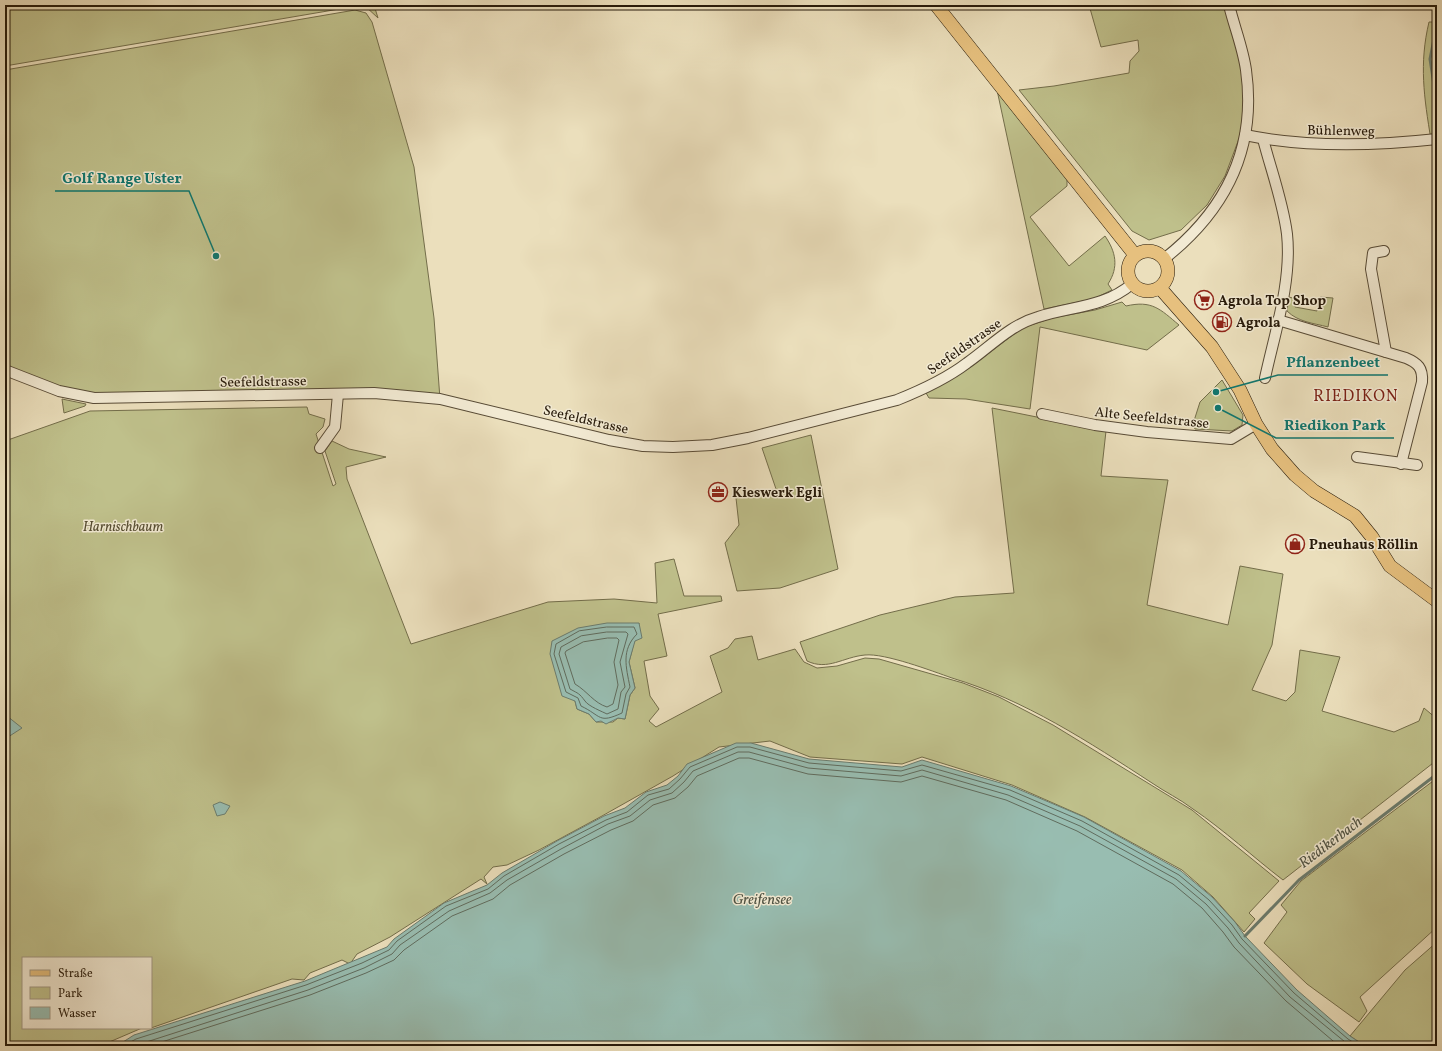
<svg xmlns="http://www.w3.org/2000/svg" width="1442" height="1051" font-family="Vollkorn,serif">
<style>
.green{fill:#bfc08b;stroke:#736d4a;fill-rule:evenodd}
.water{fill:#98bdb1;stroke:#6b7c6e}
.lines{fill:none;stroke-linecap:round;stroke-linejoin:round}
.shore{stroke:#606c5e;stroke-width:1}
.stream{stroke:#6b7c6e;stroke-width:3}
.minor-casing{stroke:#584b36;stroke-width:12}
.major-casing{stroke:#271a0a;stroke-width:14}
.minor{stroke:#f2ead3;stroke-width:10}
.major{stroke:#e6c07e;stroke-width:13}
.labels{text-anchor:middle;stroke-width:3;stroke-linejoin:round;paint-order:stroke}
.street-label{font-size:14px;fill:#271a0a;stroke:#f2ead3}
.poi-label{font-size:14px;font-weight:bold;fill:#271a0a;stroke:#f2ead3;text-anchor:start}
.park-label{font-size:14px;font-style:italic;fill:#554c31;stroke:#f2ead3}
.water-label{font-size:15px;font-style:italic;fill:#4f5344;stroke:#f2ead3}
.quarter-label{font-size:16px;letter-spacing:1px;fill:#7a1f14;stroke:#f2ead3}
.leader{fill:none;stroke:#0f766e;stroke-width:1.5}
.callout-dot{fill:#0f766e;stroke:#f2ead3;stroke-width:1.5}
.callout-label{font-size:15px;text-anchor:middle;font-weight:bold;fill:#0f766e;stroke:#f2ead3;stroke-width:3;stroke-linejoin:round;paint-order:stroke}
</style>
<rect width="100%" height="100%" fill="#ebdfbc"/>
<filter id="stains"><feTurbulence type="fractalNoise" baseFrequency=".005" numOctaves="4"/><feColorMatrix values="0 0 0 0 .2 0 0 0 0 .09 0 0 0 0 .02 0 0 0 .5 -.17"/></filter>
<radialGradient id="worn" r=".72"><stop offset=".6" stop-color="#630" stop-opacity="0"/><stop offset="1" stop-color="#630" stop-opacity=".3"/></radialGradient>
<!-- green -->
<g class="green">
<path d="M5,5H352L351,7L5,66Z"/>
<path d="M364,5H374L378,18Z"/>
<path d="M1089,5H1229L1248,88L1240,136L1225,176L1207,205L1181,230L1149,240L1132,231L1019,90L1054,86L1129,73L1130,61L1139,51L1138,40L1101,47Z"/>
<path d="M355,10L366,13L372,22L414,167L434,318L440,399L405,394L94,398L5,370V70Z"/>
<path d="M1429,22H1437V139L1431,140C1424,97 1419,64 1429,22Z"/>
<path d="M997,90L1067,177V186L1030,217L1069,266L1105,236C1116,252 1119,267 1108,284L1112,290L1093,299L1044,309Z"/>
<path d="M1289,297L1296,299L1295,307L1317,311L1320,297L1333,298L1328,327C1313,323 1298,322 1287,311Z"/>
<path d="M1122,302L1126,306C1152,300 1160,309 1179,325L1147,350L1040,327L1030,409L966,399L929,398L926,393L968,369L1022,328L1052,318L1095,310Z"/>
<path d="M1222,380L1243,415L1242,425L1232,431L1195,429L1193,424L1200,402Z"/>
<path d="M62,399L86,404L85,406L64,413Z"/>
<path d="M307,407L309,414L325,419L323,427L316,434L333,486L336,484L325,451L332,441L349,449L386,457L346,467L347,479L411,644L548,602L614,599L657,603L655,563L674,559L684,596H721L722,601L658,614L667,656L644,661L650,696L659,709L649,721L656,727L722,692L710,656L728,648L735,639L752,636L758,660L795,649L804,662L817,668L837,666L865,658L879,659L963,683L999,697L1053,725L1192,810L1279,881L1249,913L1255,919L1244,932L1213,897L1182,870L1085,817L1012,785L922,757L902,764L810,757L770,741L719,747L673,776L602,816L539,850L507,865L493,867L484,877L487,884L481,879L390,937L357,954L350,964L342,960L310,973L304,980L292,979L151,1028V958H23V1028H142L100,1046H5V509H8L5,474V441L90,411ZM639,623L629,662L635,688L630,695L625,719L618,718L613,722H596L589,714L577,709L575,701Z"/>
<path d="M992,408L1106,431L1101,476L1168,480L1147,605L1228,625L1240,566L1283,574L1272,645L1252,690L1286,701L1295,692L1300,650L1340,657L1322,711L1394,732L1419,721L1424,708L1437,719V760L1283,880C1253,857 1224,830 1193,809C1180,799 1165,792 1152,783C1089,742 1025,700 952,678C932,671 885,653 865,655C843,657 828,671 807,661L800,642L880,615L955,597L1014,593Z"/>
<path d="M811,435L838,569L780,588L737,591L725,543L739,525L736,498L776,489L762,448Z"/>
<path d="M1437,778V927L1360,997L1367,1011L1359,1022L1307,984L1264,943L1287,912L1281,905L1301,881Z"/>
<path d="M1437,942V1046H1365L1350,1036L1405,970Z"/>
</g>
<!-- water -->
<g class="water">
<path d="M607,623H639L642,638L635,641L629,662L635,688L630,695L625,719L618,718L606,724L601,721L596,722L589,714L577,709L575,701L562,696L550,654L552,641L578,628Z"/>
<path d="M7,716L22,728L5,739V717Z"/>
<path d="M736,743H751L809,759L902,767L922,760L1011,786L1084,817L1181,871L1212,897L1235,922L1245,936L1297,990L1350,1036L1365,1046H109L123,1042L134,1035L305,981L387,947L394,939L444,903L487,885L502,873L557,841L604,816L625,808L646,792L667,785L678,776L687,764Z"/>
<path d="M220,802L230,806L225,814L217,816L213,805Z"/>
</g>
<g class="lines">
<!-- shore -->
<g class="shore">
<path d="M607,627H634L637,634C621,650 626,667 630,687L626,694L622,713C598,724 602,716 581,706L578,698L566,692L554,654L556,644L579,631Z"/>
<path d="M607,632H626L628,634L620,662L625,687L621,692L618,709L607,714C603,712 588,706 585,701C579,693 579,694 570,689L559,654L561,647L581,636Z"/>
<path d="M608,638H617L619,640L614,662L618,685L613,704L607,707C594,703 587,691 575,684L565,653L566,651L583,642Z"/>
<path d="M123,1046L136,1039L306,985L362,963L389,950L397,941L446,906L488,889L504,876L559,844L606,820L627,812L648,795L669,789L680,779L690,767L737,747H750L809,763L901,771L922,765L1010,790L1082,821L1179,875L1209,900L1232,925L1242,939L1294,993L1348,1039L1359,1046"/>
<path d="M134,1046L308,990L364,968L392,954L400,945L449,911L490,893L507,880L561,849L608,824L630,816L650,800L672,793L684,782L693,771L738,752H749L808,768L901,776L922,770L1008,795L1080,826L1176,879L1206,904L1228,928L1239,943L1290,997L1350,1046"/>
<path d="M149,1046L310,995L366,973L394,960L404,950L452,916L493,899L510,885L564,854L611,830L633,821L653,805L675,798L688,787L697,776L739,758H749L808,774L901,782L922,776L1006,800L1077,831L1173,884L1202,908L1223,932L1234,947L1286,1001L1339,1046"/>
</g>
<!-- stream -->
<g class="stream">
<path d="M1437,24L1430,59L1437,104"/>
<path d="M1245,936L1299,880L1437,774"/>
</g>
<defs>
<g id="minor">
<path d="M1245,135C1308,148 1373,146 1437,139"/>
<path d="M1263,139C1271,170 1283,202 1287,234C1292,281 1275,332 1265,378"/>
<path d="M1384,251L1373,253L1371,269L1386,352"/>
<path d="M1164,259C1225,211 1257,149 1246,70C1243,48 1234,26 1229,5"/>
<path d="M1278,320L1406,358C1418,363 1423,368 1422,382L1401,464"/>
<path d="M5,370L59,391L94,398L374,393L440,399L609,440L643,446L673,447L712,445L748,438L897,400C922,390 946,379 967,363C990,347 1010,325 1038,317C1072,306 1103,308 1132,284"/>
<path d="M1042,414L1095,425L1147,432L1231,439L1256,424"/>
<path d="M320,448L335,427L338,394"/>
<path d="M1357,457L1417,465"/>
</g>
<g id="major">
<path d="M936,5L1135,255"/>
<circle cx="1148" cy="271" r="20"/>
<path d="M1160,288L1212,347L1240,390L1256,424L1272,449L1295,475L1314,491L1355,516L1372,537L1390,566L1437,601"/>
</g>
</defs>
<!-- minor casing -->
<use href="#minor" class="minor-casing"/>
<!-- major casing -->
<use href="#major" class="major-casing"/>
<!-- minor -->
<use href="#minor" class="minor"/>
<!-- major -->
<use href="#major" class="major"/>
</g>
<!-- icons -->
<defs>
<symbol id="supermarket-ring" viewBox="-11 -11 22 22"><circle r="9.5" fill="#f2ead3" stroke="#8f2418" stroke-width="1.5"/><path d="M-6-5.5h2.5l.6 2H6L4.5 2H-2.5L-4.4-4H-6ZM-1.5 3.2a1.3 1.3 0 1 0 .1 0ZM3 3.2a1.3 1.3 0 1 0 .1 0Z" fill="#8f2418"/></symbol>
<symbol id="fuel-ring" viewBox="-11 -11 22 22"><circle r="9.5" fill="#f2ead3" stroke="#8f2418" stroke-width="1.5"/><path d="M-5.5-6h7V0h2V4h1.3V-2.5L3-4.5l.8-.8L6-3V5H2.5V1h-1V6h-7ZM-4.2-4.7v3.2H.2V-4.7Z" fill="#8f2418"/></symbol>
<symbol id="office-ring" viewBox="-11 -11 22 22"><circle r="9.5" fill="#f2ead3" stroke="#8f2418" stroke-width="1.5"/><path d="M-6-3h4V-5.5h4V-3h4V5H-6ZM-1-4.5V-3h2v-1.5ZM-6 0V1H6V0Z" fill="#8f2418"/></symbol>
<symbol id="shop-ring" viewBox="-11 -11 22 22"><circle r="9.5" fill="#f2ead3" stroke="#8f2418" stroke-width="1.5"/><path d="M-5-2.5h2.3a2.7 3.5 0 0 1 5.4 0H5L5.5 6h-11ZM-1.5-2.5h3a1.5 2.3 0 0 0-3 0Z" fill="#8f2418"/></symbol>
</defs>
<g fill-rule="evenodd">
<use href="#supermarket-ring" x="1193" y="289" width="22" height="22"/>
<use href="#fuel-ring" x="1211" y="311" width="22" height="22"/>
<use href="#office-ring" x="707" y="481" width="22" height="22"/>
<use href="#shop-ring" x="1284" y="533" width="22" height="22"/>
</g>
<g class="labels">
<!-- street labels -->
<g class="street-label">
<text transform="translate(1341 130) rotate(1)" y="5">Bühlenweg</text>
<text transform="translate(964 346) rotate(-35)" y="5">Seefeldstrasse</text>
<text transform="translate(263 381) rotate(-1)" y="5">Seefeldstrasse</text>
<text transform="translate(1152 417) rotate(6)" y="5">Alte Seefeldstrasse</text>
<text transform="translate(586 419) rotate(13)" y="5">Seefeldstrasse</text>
</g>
<!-- poi labels -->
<g class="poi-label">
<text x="1218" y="305">Agrola Top Shop</text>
<text x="1236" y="327">Agrola</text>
<text x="732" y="497">Kieswerk Egli</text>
<text x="1309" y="549">Pneuhaus Röllin</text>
</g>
<!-- park labels -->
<g class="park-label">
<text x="123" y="531">Harnischbaum</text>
</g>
<!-- water labels -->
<g class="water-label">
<text transform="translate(1330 842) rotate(-37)" y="5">Riedikerbach</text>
<text x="762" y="904">Greifensee</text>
</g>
<!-- quarter labels -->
<g class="quarter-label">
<text x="1356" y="401">RIEDIKON</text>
</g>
</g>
<!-- callouts -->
<path class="leader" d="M216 256L189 191H55M1216 392L1278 375H1388M1218 408L1276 438H1394"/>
<g class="callout-dot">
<circle cx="216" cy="256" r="4"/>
<circle cx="1216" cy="392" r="4"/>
<circle cx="1218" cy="408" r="4"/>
</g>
<g class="callout-label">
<text x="122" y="183">Golf Range Uster</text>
<text x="1333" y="367">Pflanzenbeet</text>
<text x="1335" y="430">Riedikon Park</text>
</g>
<!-- margin -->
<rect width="1442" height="1051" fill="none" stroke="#ebdfbc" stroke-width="20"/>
<rect x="6" y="6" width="1430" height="1039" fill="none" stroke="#271a0a" stroke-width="2"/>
<rect x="10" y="10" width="1422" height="1031" fill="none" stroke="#271a0a"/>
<!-- legend -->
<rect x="22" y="957" width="130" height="72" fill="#f2ead3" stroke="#a19783"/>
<rect x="30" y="970" width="20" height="6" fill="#e6c07e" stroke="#a19783"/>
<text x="58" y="977" font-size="12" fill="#271a0a">Straße</text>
<rect x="30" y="987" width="20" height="12" fill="#bfc08b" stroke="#a19783"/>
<text x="58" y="997" font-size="12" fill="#271a0a">Park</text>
<rect x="30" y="1007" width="20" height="12" fill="#98bdb1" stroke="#a19783"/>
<text x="58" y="1017" font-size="12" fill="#271a0a">Wasser</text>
<rect width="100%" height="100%" filter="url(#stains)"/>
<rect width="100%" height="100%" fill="url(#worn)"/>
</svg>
